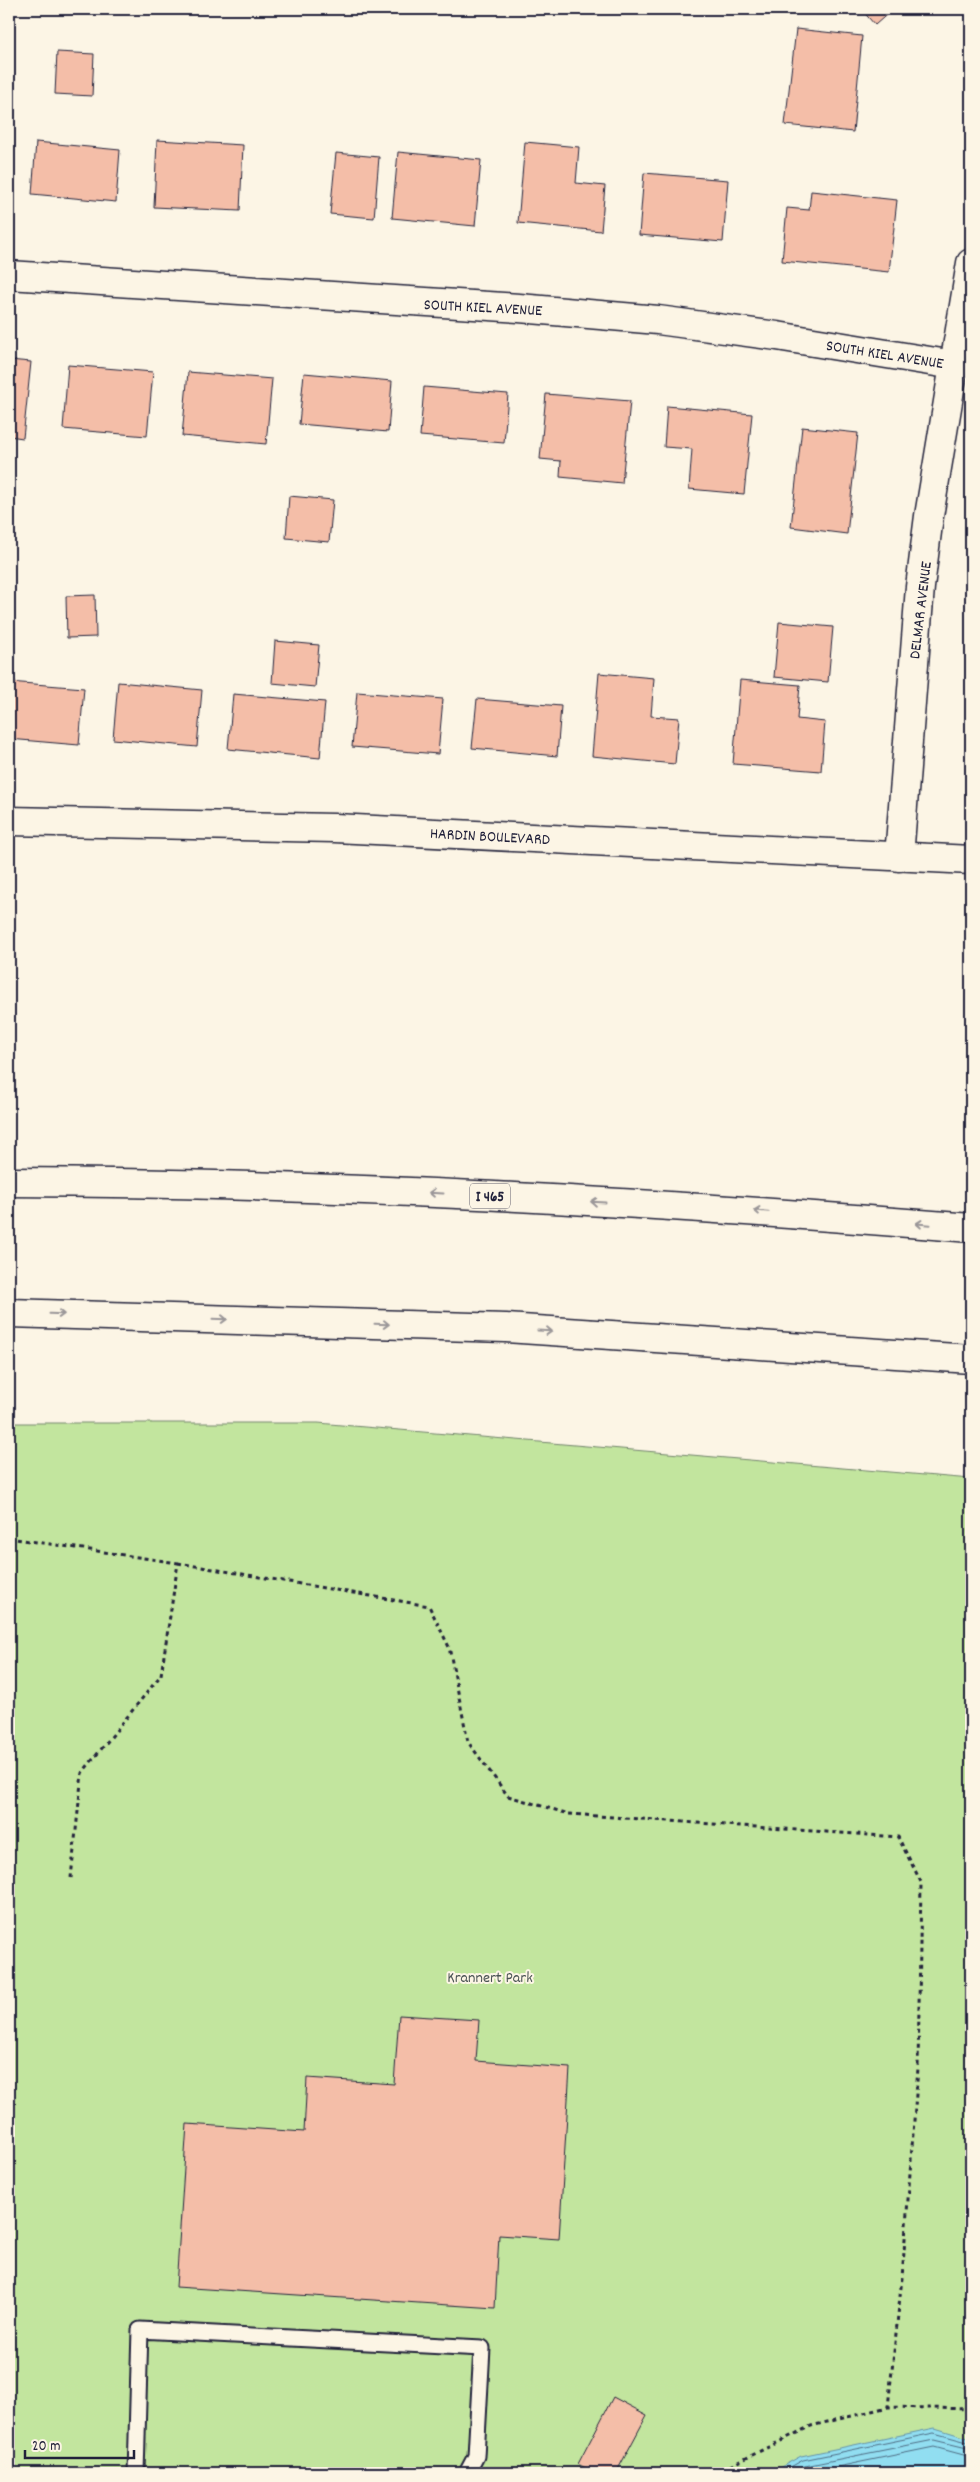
<svg xmlns="http://www.w3.org/2000/svg" width="980" height="2482" font-family="Dekko,sans-serif">
<style>
.green{fill:#c2e59e;stroke:#72846c}
.water{fill:#91def1;stroke:#6593a8}
.lines{fill:none;stroke-linecap:round;stroke-linejoin:round}
.shore{stroke:#4e6d84;stroke-width:1}
.building{fill:#f4bea8;stroke:#22223b}
.lane-casing{stroke:#22223b;stroke-width:19}
.street-casing{stroke:#22223b;stroke-width:31}
.highway-casing{stroke:#22223b;stroke-width:31}
.path{stroke:#22223b;stroke-width:3;stroke-dasharray:4 4;stroke-linecap:butt}
.lane{stroke:#fcf5e5;stroke-width:15}
.street{stroke:#fcf5e5;stroke-width:28}
.highway{stroke:#fcf5e5;stroke-width:28}
.oneway{stroke:#9a9698}
.labels{text-anchor:middle;stroke-width:4;stroke-linejoin:round;paint-order:stroke}
.shield{fill:#fcf5e5;stroke:#63616e;stroke-width:1}
.shield-label{font-size:15px;font-weight:bold;fill:#22223b}
.street-label{font-size:16px;fill:#22223b;stroke:#fcf5e5}
.park-label{font-size:16px;fill:#4a5354;stroke:#fcf5e5}
</style>
<rect width="100%" height="100%" fill="#fcf5e5"/>
<filter id="ink" filterUnits="userSpaceOnUse"><feTurbulence type="fractalNoise" baseFrequency=".02" numOctaves="2"/><feDisplacementMap in="SourceGraphic" scale="10" xChannelSelector="R" yChannelSelector="G"/><feConvolveMatrix kernelMatrix="1 2 1 2 8 2 1 2 1" color-interpolation-filters="sRGB"/></filter>
<g filter="url(#ink)">
<!-- green -->
<path class="green" d="M9,1423H318L971,1479V2473H9Z"/>
<!-- water -->
<path class="water" d="M935,2428L971,2439V2473H770L801,2456Z"/>
<g class="lines">
<!-- shore -->
<g class="shore">
<path d="M780,2473L803,2460L934,2433L971,2443"/>
<path d="M792,2473L805,2466L934,2440L971,2449"/>
<path d="M808,2473L934,2447L971,2457"/>
</g>
</g>
<!-- building -->
<g class="building">
<path d="M861,9H893L875,25Z"/>
<path d="M796,29L862,36L853,132L785,125Z"/>
<path d="M57,52L94,54L92,96L55,94Z"/>
<path d="M157,140L243,145L240,211L154,207Z"/>
<path d="M36,142L120,150L116,202L32,194Z"/>
<path d="M525,142L579,147L576,183L605,186L601,231L518,223Z"/>
<path d="M398,152L481,160L475,226L392,218Z"/>
<path d="M336,153L379,157L374,218L330,214Z"/>
<path d="M644,173L728,180L723,242L639,235Z"/>
<path d="M811,191L897,200L889,272L782,261L787,208L809,210Z"/>
<path d="M9,360L31,362L23,438L9,436Z"/>
<path d="M68,365L153,372L147,436L63,429Z"/>
<path d="M188,372L272,379L266,444L182,436Z"/>
<path d="M304,373L392,381L388,432L299,424Z"/>
<path d="M424,387L508,394L504,443L420,436Z"/>
<path d="M546,394L630,401L622,483L560,477L561,461L540,459Z"/>
<path d="M667,406L752,414L744,494L689,489L692,449L664,447Z"/>
<path d="M802,427L858,433L847,534L791,527Z"/>
<path d="M289,496L333,500L329,542L286,538Z"/>
<path d="M95,595L96,637L67,638L66,596Z"/>
<path d="M779,622L833,627L828,682L774,677Z"/>
<path d="M275,641L319,645L315,687L272,683Z"/>
<path d="M599,673L654,678L651,716L679,718L675,764L592,756Z"/>
<path d="M740,680L800,685L797,719L825,722L821,771L733,764Z"/>
<path d="M9,682L84,688L79,745L9,739Z"/>
<path d="M118,682L202,690L197,747L113,739Z"/>
<path d="M357,692L443,699L438,754L352,747Z"/>
<path d="M233,694L325,702L320,758L228,749Z"/>
<path d="M477,699L561,706L557,756L472,748Z"/>
<path d="M399,2015L479,2020L476,2061L570,2068L559,2239L499,2235L495,2308L176,2287L187,2124L304,2132L307,2078L394,2084Z"/>
<path d="M613,2397L647,2415L616,2473H595L578,2464Z"/>
</g>
<g class="lines">
<defs>
<path id="lane" d="M136,2473L140,2330L482,2348L476,2456L467,2473"/>
<g id="street">
<path d="M9,275L519,308L658,320L777,336L954,365"/>
<path d="M9,821L335,828L971,860"/>
<path d="M899,857L920,587L929,516L971,263"/>
</g>
<g id="highway">
<path d="M9,1182C330,1183 651,1202 971,1228"/>
<path d="M9,1313L506,1328L971,1359"/>
</g>
</defs>
<!-- lane casing -->
<use href="#lane" class="lane-casing"/>
<!-- street casing -->
<use href="#street" class="street-casing"/>
<!-- highway casing -->
<use href="#highway" class="highway-casing"/>
<!-- path -->
<g class="path">
<path d="M9,1538L178,1563L161,1675L82,1773L71,1878"/>
<path d="M178,1563L429,1606L449,1647L468,1742L508,1796L569,1814L898,1837L921,1882L918,2068L902,2278L888,2407"/>
<path d="M716,2473L811,2426L888,2407L971,2409"/>
</g>
<!-- lane -->
<use href="#lane" class="lane"/>
<!-- street -->
<use href="#street" class="street"/>
<!-- highway -->
<use href="#highway" class="highway"/>
</g>
<!-- one-way arrows -->
<defs><path id="oneway-shaft" d="M-6 0H5M1.5-3L5.5 0L1.5 3" fill="none" stroke-width="1.6" stroke-linecap="round" stroke-linejoin="round" transform="scale(1.25)"/></defs>
<g class="oneway">
<use href="#oneway-shaft" transform="translate(436 1193) rotate(-177)"/>
<use href="#oneway-shaft" transform="translate(598 1202) rotate(-177)"/>
<use href="#oneway-shaft" transform="translate(761 1211) rotate(-175)"/>
<use href="#oneway-shaft" transform="translate(923 1224) rotate(-175)"/>
<use href="#oneway-shaft" transform="translate(57 1314) rotate(2)"/>
<use href="#oneway-shaft" transform="translate(220 1319) rotate(2)"/>
<use href="#oneway-shaft" transform="translate(382 1324) rotate(2)"/>
<use href="#oneway-shaft" transform="translate(545 1331) rotate(3)"/>
</g>
</g>
<g class="labels">
<!-- shield labels -->
<rect class="shield" x="470" y="1183.5" width="40" height="25" rx="4"/>
<g class="shield-label">
<text x="490" y="1201">I 465</text>
</g>
<!-- street labels -->
<g class="street-label">
<text transform="translate(483 306) rotate(3)" y="6">SOUTH KIEL AVENUE</text>
<text transform="translate(885 353) rotate(9)" y="6">SOUTH KIEL AVENUE</text>
<text transform="translate(919 610) rotate(-83)" y="6">DELMAR AVENUE</text>
<text transform="translate(490 835) rotate(3)" y="6">HARDIN BOULEVARD</text>
</g>
<!-- park labels -->
<g class="park-label">
<text x="490" y="1982">Krannert Park</text>
</g>
</g>
<!-- margin -->
<rect width="980" height="2482" fill="none" stroke="#fcf5e5" stroke-width="30"/>
<rect x="15" y="15" width="950" height="2452" fill="none" stroke="#22223b" stroke-width="2" filter="url(#ink)"/>
<!-- scale -->
<path d="M25 2450v8h109v-8" fill="none" stroke="#22223b" stroke-width="2.5"/>
<text x="32" y="2450" font-size="15" fill="#22223b" stroke="#fcf5e5" stroke-width="4" paint-order="stroke">20 m</text>
</svg>
